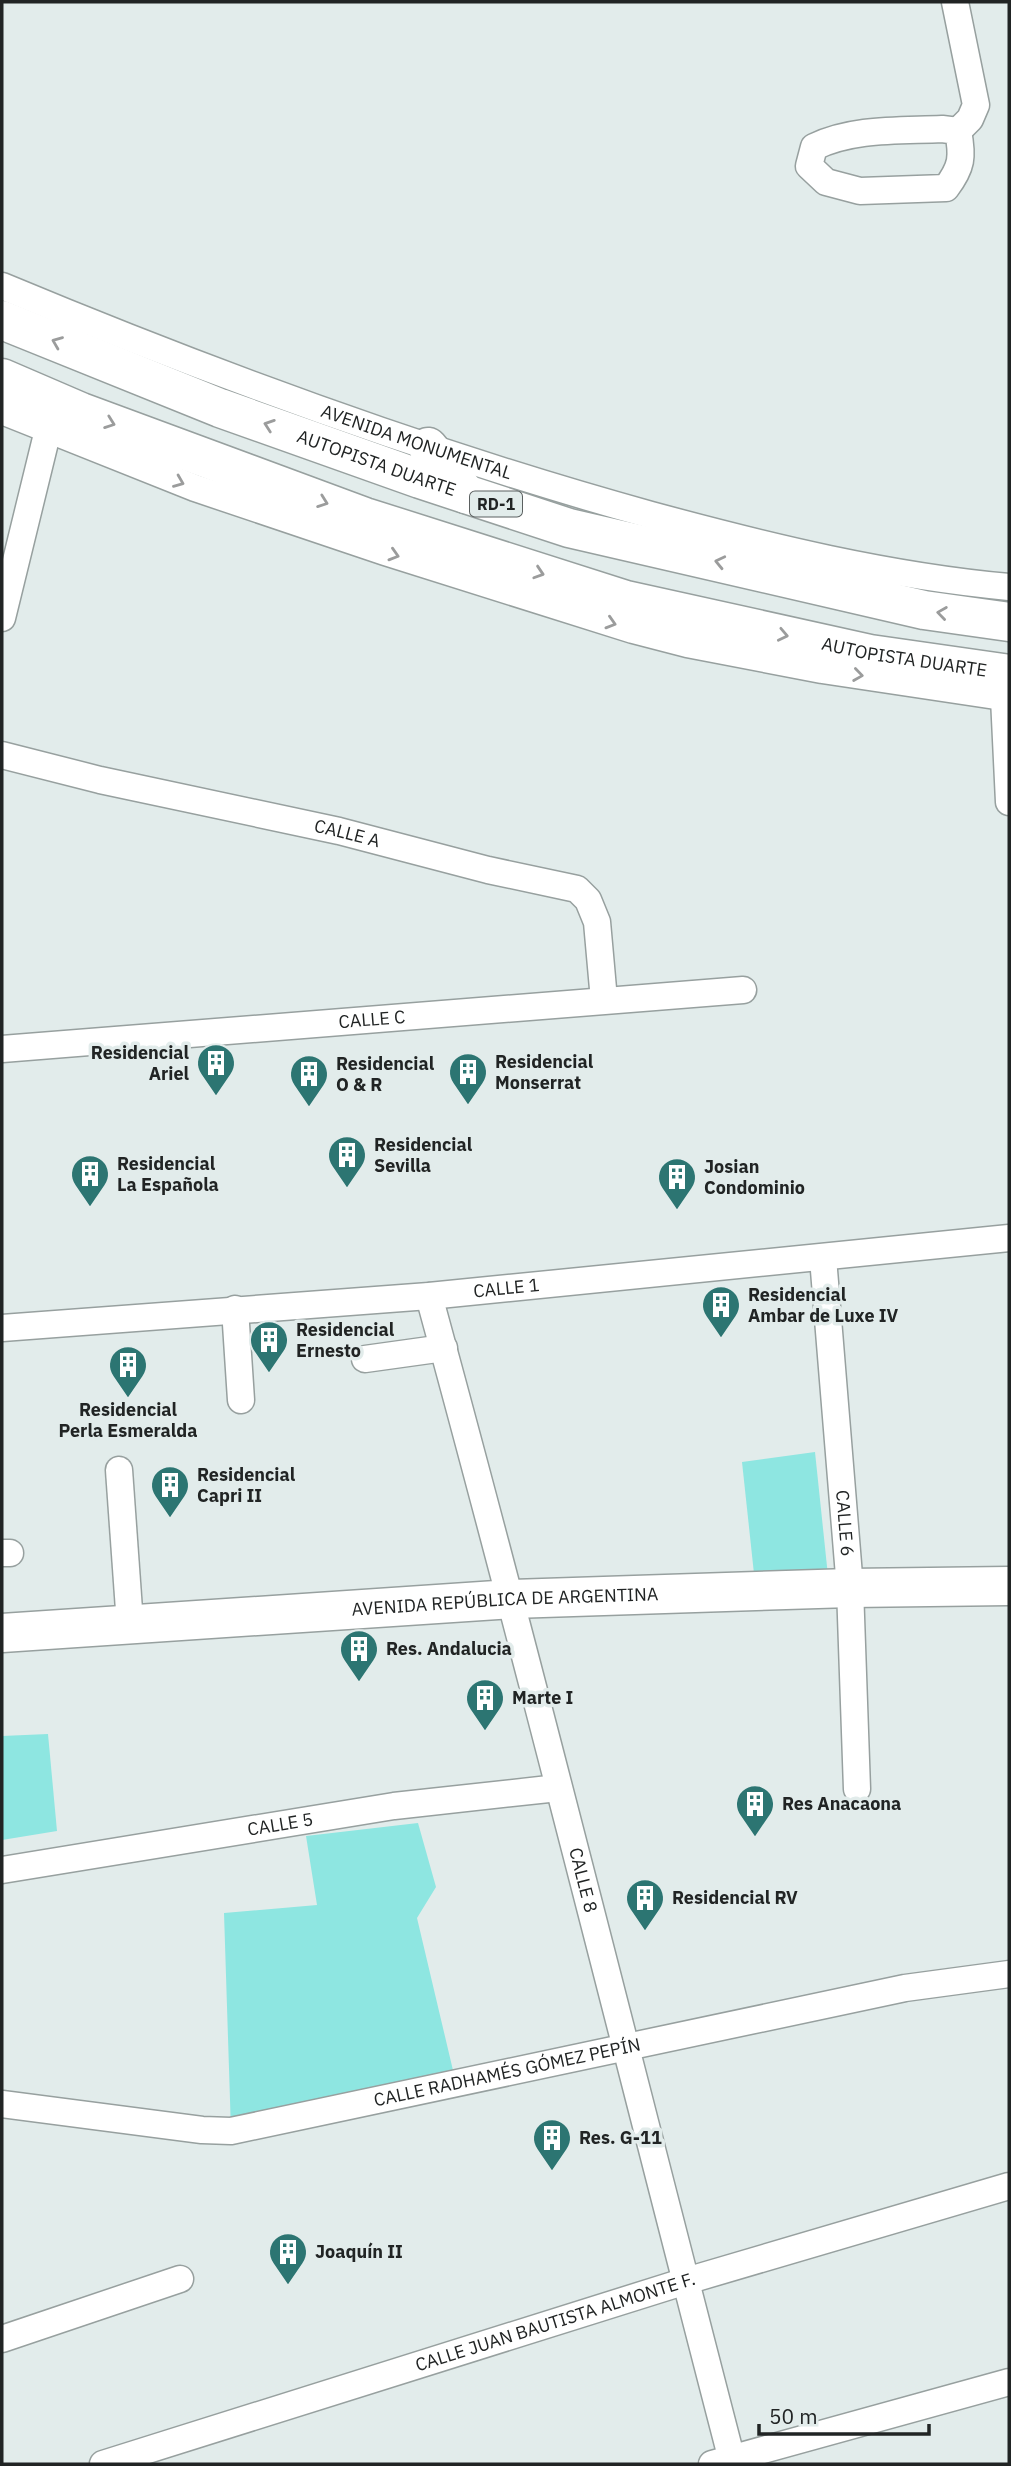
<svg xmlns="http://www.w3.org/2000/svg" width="1011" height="2466" font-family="'IBM Plex Sans',sans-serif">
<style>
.green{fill:#8ee6e1}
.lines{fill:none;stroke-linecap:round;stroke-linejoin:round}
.street-casing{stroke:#97a09f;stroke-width:29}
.secondary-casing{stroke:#97a09f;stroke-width:41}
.highway-casing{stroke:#97a09f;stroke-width:41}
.street{stroke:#fff;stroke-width:26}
.secondary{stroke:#fff;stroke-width:38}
.highway{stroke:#fff;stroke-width:38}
.oneway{stroke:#9b9c9c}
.labels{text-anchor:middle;stroke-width:7;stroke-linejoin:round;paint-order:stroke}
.shield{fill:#e2eceb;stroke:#5b6060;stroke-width:2}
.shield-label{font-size:16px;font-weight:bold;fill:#212424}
.street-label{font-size:18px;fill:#212424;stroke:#e2eceb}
.poi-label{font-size:18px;font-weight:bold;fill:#212424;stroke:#e2eceb;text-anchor:start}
</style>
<rect width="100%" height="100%" fill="#e2eceb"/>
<!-- green -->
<g class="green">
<path d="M815,1452L828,1576L755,1583L742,1462Z"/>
<path d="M48,1734L57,1831L2,1840V1736Z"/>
<path d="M418,1823L436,1887L417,1918L456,2083L231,2131L224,1913L317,1905L306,1836Z"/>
</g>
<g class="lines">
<defs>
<g id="street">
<path d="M955,2L976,105L970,119L958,131"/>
<path d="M942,129L958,131C963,157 962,167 946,188L860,191L826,182L809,166L814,147C853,128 899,131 942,129Z"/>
<path id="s1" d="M2,286C213,374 430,454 651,515C769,547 888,576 1009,587"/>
<path d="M2,411L195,488L385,552L633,630L687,644L822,670L1009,698"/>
<path d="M2,618L48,430"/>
<path d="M1004,698L1009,802"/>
<path id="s2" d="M2,755L100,780L339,831L488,870L577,889L588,900L597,922L604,1000"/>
<path id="s3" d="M2,1049L743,990"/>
<path id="s4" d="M823,1258L850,1588L857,1789"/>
<path id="s5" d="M429,1296C535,1684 632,2075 733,2464"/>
<path d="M235,1309L241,1400"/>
<path id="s6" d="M2,1328L429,1296L1009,1238"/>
<path d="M365,1359L444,1348"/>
<path d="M119,1470L130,1624"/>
<path d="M2,1553H10"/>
<path id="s7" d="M2,1870L394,1806L558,1788"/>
<path id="s8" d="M2,2104L202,2130L231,2131L905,1988L1009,1974"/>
<path d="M2,2339L180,2279"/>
<path id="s9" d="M103,2464L686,2281L1009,2186"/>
<path d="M712,2464L1009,2382"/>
</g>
<g id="secondary">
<path id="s10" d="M2,1633L512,1599L850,1588L1009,1586"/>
</g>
<g id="highway">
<path id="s11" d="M2,320L220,408L420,479L569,528L924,610L1009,622"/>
<path id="s12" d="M2,378L81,412L365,517L626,600L870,654L1009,674"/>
<path d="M428,447L466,494"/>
</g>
</defs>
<!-- street casing -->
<use href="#street" class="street-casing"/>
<!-- secondary casing -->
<use href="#secondary" class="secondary-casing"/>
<!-- highway casing -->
<use href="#highway" class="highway-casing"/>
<!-- street -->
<use href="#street" class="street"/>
<!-- secondary -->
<use href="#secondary" class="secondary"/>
<!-- highway -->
<use href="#highway" class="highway"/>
</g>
<!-- one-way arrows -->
<defs><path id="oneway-chevron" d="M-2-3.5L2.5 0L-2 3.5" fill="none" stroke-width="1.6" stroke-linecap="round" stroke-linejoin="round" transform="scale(1.75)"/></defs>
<g class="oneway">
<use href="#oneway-chevron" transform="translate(57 342) rotate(-158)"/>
<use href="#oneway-chevron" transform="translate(110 423) rotate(20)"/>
<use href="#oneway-chevron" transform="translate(269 425) rotate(-161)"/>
<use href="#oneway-chevron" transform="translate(179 482) rotate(22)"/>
<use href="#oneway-chevron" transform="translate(323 502) rotate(20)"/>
<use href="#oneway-chevron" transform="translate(394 555) rotate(17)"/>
<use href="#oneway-chevron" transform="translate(720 562) rotate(-167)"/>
<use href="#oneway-chevron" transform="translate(539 573) rotate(18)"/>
<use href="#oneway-chevron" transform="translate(942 613) rotate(-172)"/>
<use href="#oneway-chevron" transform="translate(611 623) rotate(17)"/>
<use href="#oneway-chevron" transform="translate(783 635) rotate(12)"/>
<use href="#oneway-chevron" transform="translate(858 675) rotate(8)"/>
</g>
<!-- icons -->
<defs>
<symbol id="building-pin" viewBox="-11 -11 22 30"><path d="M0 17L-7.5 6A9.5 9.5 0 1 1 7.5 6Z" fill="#2c7572" stroke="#e2eceb"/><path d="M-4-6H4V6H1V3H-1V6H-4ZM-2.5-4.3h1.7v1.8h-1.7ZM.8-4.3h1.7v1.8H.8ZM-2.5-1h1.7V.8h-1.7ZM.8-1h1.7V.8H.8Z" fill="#fff"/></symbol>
</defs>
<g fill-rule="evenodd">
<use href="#building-pin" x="194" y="1041" width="44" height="60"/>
<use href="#building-pin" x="446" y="1050" width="44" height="60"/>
<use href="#building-pin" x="287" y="1052" width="44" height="60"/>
<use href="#building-pin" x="325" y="1133" width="44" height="60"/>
<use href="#building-pin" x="68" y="1152" width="44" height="60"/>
<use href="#building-pin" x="655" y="1155" width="44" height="60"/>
<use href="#building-pin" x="699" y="1283" width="44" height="60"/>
<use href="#building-pin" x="247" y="1318" width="44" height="60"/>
<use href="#building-pin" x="106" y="1343" width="44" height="60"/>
<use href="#building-pin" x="148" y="1463" width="44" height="60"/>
<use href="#building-pin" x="337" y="1627" width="44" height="60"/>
<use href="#building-pin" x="463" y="1676" width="44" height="60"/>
<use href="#building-pin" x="733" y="1782" width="44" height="60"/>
<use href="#building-pin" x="623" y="1876" width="44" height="60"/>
<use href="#building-pin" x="530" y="2116" width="44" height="60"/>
<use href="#building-pin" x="266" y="2230" width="44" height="60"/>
</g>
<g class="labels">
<!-- shield labels -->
<rect class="shield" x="470" y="491.5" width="52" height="25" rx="5"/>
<g class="shield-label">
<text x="496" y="510">RD-1</text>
</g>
<!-- street labels -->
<g class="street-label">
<text dy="6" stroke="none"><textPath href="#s1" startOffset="443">AVENIDA MONUMENTAL</textPath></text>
<text dy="6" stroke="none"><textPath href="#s11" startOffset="401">AUTOPISTA DUARTE</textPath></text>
<text dy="6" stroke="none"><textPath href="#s12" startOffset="947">AUTOPISTA DUARTE</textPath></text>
<text dy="6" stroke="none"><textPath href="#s2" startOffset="354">CALLE A</textPath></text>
<text dy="6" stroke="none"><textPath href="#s3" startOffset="371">CALLE C</textPath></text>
<text dy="6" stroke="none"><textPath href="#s6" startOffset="506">CALLE 1</textPath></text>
<text dy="6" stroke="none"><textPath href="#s4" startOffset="266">CALLE 6</textPath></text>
<text dy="6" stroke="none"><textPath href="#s10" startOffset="504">AVENIDA REPÚBLICA DE ARGENTINA</textPath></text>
<text dy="6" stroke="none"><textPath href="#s7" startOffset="282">CALLE 5</textPath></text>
<text dy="6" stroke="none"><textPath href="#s5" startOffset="604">CALLE 8</textPath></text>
<text dy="6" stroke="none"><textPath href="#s8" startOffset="513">CALLE RADHAMÉS GÓMEZ PEPÍN</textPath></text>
<text dy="6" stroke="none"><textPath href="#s9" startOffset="474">CALLE JUAN BAUTISTA ALMONTE F.</textPath></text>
</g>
<!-- poi labels -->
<g class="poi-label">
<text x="189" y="1059" text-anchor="end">Residencial<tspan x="189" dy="21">Ariel</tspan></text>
<text x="495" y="1068">Residencial<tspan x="495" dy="21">Monserrat</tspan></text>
<text x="336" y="1070">Residencial<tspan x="336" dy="21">O &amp; R</tspan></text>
<text x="374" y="1151">Residencial<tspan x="374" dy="21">Sevilla</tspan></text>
<text x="117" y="1170">Residencial<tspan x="117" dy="21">La Española</tspan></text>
<text x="704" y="1173">Josian<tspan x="704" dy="21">Condominio</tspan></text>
<text x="748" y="1301">Residencial<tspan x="748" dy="21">Ambar de Luxe IV</tspan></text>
<text x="296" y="1336">Residencial<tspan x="296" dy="21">Ernesto</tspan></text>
<text x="128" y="1416" text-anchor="middle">Residencial<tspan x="128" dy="21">Perla Esmeralda</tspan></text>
<text x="197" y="1481">Residencial<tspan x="197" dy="21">Capri II</tspan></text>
<text x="386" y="1655">Res. Andalucia</text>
<text x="512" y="1704">Marte I</text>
<text x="782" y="1810">Res Anacaona</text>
<text x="672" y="1904">Residencial RV</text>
<text x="579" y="2144">Res. G-11</text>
<text x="315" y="2258">Joaquín II</text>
</g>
</g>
<!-- border -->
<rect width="1011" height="2466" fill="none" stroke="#212424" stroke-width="7"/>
<!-- scale -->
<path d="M759 2424v10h170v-10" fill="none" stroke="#212424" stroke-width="3.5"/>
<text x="769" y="2424" font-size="21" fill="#212424" stroke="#e2eceb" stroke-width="5" paint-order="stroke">50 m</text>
</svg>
